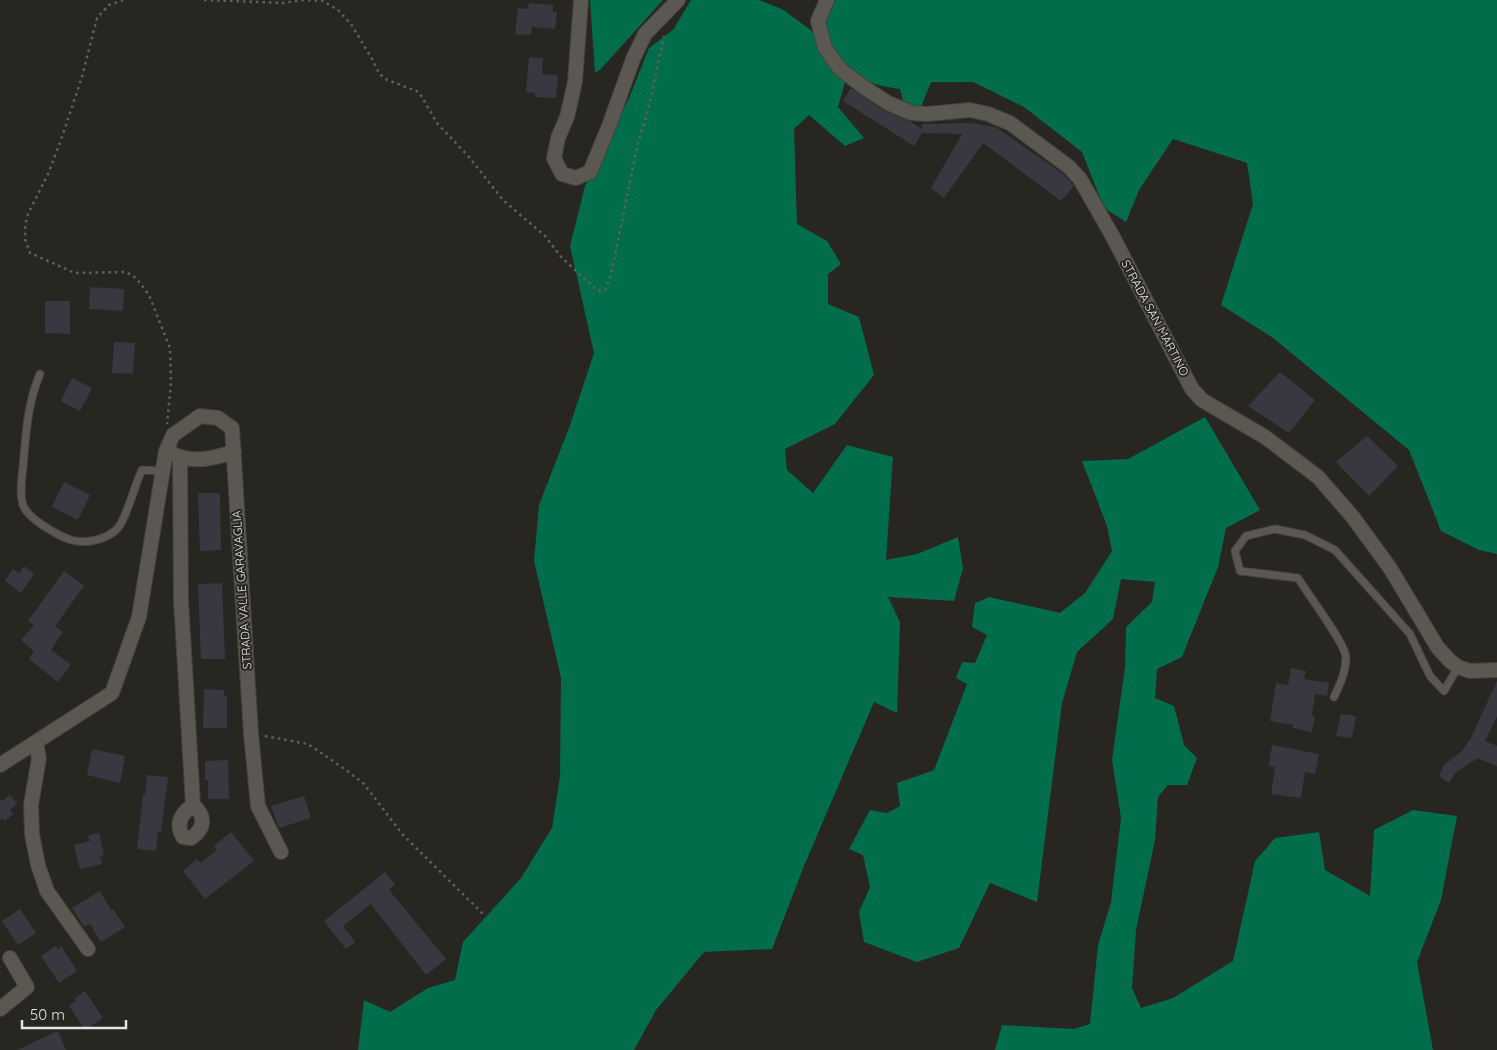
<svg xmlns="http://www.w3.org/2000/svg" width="1497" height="1050" font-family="Quicksand,sans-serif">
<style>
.forest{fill:#026d4b}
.building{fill:#383940}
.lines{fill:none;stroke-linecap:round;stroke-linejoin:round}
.lane-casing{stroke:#44423d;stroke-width:9}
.street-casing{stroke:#44423d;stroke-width:16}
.path{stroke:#62605b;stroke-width:2.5;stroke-dasharray:2.5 4;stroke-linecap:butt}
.lane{stroke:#5b5851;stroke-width:7}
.street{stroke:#5b5851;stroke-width:14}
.labels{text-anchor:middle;stroke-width:4;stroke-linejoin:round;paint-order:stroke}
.street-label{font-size:12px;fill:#e6e4e0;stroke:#282620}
</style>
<rect width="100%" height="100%" fill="#282620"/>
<!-- forest -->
<g class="forest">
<path d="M590,0H663L600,70L595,73Z"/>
<path d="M691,0H759L782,9L812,31L830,66L845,82L838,107L864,138L845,146L809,115L794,129L797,224L827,241L841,264L828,274V304L859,317L874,375L835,424L785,449L787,470L813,493L847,445L893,457L886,560L917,554L958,537L963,568L954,601L888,597L900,622L897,713L874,702L804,866L772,949L704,952L656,1010L634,1050H358L364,1000L390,1012L428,988L455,980L463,942L521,878L552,828L560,776L561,678L534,561L539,505L570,425L594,353L570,246L585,186L629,98L649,48L673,30Z"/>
<path d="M834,0H1497V554L1479,550L1441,531L1409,450L1273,338L1221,305L1253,204L1247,163L1173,139L1139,190L1126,222L1104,208L1082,152L1024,107L973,82H931L921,107L904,104L900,89C878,86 856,81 841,63C833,53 829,38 823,27Z"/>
<path d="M1205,417L1260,510L1226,528L1218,567L1182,657L1157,669L1155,698L1174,706L1184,745L1197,758L1187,785H1168L1158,797L1155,840L1136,930L1132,988L1141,1008L1173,998L1233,961L1255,861L1275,838L1319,832L1325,870L1370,896L1374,830L1413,810L1457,816L1441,900L1417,962L1433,1050H995L1002,1025L1074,1029L1090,1024L1098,945L1111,902L1121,818L1112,760L1125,667L1126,627L1152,602L1155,582L1121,579L1113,619L1077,652L1062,703L1037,902L990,883L959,948L917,962L864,942L859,912L870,887L863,855L849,849L870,810L887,813L900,806L897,783L934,770L967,684L956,678L962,662L975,663L987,635L972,627L975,603L989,597L1060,613L1085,593L1112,551L1107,526L1082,461L1128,459Z"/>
</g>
<!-- building -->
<g class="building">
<path d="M529,3L553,5V12H557L555,29L532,27L531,35L515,34L518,8L528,9Z"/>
<path d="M529,57L543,58L542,74L558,75L556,98L535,97V93L526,92Z"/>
<path d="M851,88L883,110L907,120L922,129V124L970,123L996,127L1063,174L1074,186L1061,201L983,143L944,198L931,188L962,134L922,133L914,146L843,101Z"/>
<path d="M90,287L124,289L123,311L89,309Z"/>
<path d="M45,301H70V334L45,333Z"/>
<path d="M114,342L135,343L133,374L112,373Z"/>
<path d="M1280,372L1315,400L1289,433L1248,406Z"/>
<path d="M72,378L92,388L80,411L61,401Z"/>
<path d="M1367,436L1398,466L1369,496L1336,462Z"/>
<path d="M64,482L90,495L78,520L52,507Z"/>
<path d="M198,493H220L221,550L200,551Z"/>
<path d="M24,566L34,574L21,593L5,581L13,569L19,573Z"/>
<path d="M64,571L84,586L55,626L63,632L51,650L71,665L58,682L29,659L34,651L21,640L34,625L28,621Z"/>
<path d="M222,583L225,659H201L198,584Z"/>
<path d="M1291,668L1306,671L1304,679L1329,683L1327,696L1315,694L1312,715L1315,716L1312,732L1293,728V725L1270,721L1276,683L1288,685Z"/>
<path d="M1497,681V716L1485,741L1497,746V766L1478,758L1455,773L1449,783L1439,776L1444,765L1462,751L1471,738Z"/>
<path d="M204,689L224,690V696H227V728H203Z"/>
<path d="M1341,714L1356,716L1352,738L1336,736Z"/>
<path d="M1272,745L1319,754L1315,774L1305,772L1301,798L1271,794L1275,767L1269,766Z"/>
<path d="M92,749L125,756L120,783L87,775Z"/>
<path d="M228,760L229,799H208V780H205V761Z"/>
<path d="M147,775L168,777L161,832H158L156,851L137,849L143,795H145Z"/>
<path d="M10,795L17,803L10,810L13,814L5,821L2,818L0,820V799L2,801Z"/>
<path d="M304,796L311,818L279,828L271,806Z"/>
<path d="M231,832L254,861L205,899L183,871L197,859L201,863L217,850L214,846Z"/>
<path d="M99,833L104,855L100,856L102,864L80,869L74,845L90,841L88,836Z"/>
<path d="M385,872L395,885L389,890L446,959L426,975L371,904L343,926L355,942L346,949L324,921Z"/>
<path d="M100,891L111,910L113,909L125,927L101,942L90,924L84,927L72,908Z"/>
<path d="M20,909L36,933L18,945L2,921Z"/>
<path d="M56,946L58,949L61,946L77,971L59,983L41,956Z"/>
<path d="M85,991L103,1018L85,1030L69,1006L76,1001L74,999Z"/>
<path d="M58,1031L66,1050H17Z"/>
</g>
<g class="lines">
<defs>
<g id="lane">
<path d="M40,374C27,404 26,435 23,467C22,478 19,493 23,505C28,519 57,535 71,540C85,544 106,540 117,529C126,520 135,484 142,470L162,471"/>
<path d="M1334,697C1340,684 1346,672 1346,657C1345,643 1307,593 1298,578L1240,571L1235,551L1246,536L1275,529L1305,535L1335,550L1410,634L1430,676L1444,691L1458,667"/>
</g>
<g id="street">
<path d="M581,0L575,82L567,117L558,138L554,158L562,174L576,178L590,172L609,126L633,59L645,34L678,0"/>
<path d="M827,0L818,21L825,48L840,69L865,88L888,103L912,113L927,114L970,110L988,114L1010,123L1069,167L1080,179L1113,237L1192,389L1202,400L1265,437L1318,477L1352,516L1390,568L1438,648L1450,661L1458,667L1470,671L1497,670"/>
<path d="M173,454C193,464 214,458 234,452"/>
<path d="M180,458L181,600L193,805C206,816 205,829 191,838L183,837C175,823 182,813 193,805"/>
<path d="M36,743L39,758L31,805L32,834L38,865L47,891L88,949"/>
<path d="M0,765L112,693L139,617L166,451L173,435L200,416L218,418L232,428L233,443L251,734L258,806L281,852"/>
<path d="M0,1009L27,987L10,958"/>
</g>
</defs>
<!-- lane casing -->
<use href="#lane" class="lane-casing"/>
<!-- street casing -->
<use href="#street" class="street-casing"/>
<!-- path -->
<g class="path">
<path d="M123,0L109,5L97,18L82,77L61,140L48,174L28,214L25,226V239L30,253L75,273L126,272L136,278L149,295L170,348L171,383L167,424"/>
<path d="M204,0L282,3L304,0"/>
<path d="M308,0L323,1L338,10L351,24L372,59L379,73L385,79L419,92L437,123L469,157L503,200L545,236L562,258L598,291L605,290L611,275L637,147L648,110L664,36"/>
<path d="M265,736L308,744L346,770L364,784L403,835L485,916"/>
</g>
<!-- lane -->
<use href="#lane" class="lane"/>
<!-- street -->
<use href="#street" class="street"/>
</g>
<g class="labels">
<!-- street labels -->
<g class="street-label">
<text transform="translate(1155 318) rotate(62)" y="4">STRADA SAN MARTINO</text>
<text transform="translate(242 590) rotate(-94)" y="4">STRADA VALLE GARAVAGLIA</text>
</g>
</g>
<!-- scale -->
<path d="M22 1020v8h104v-8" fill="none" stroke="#e6e4e0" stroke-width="2.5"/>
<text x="30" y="1020" font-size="15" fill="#e6e4e0" stroke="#282620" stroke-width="4" paint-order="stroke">50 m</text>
</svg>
